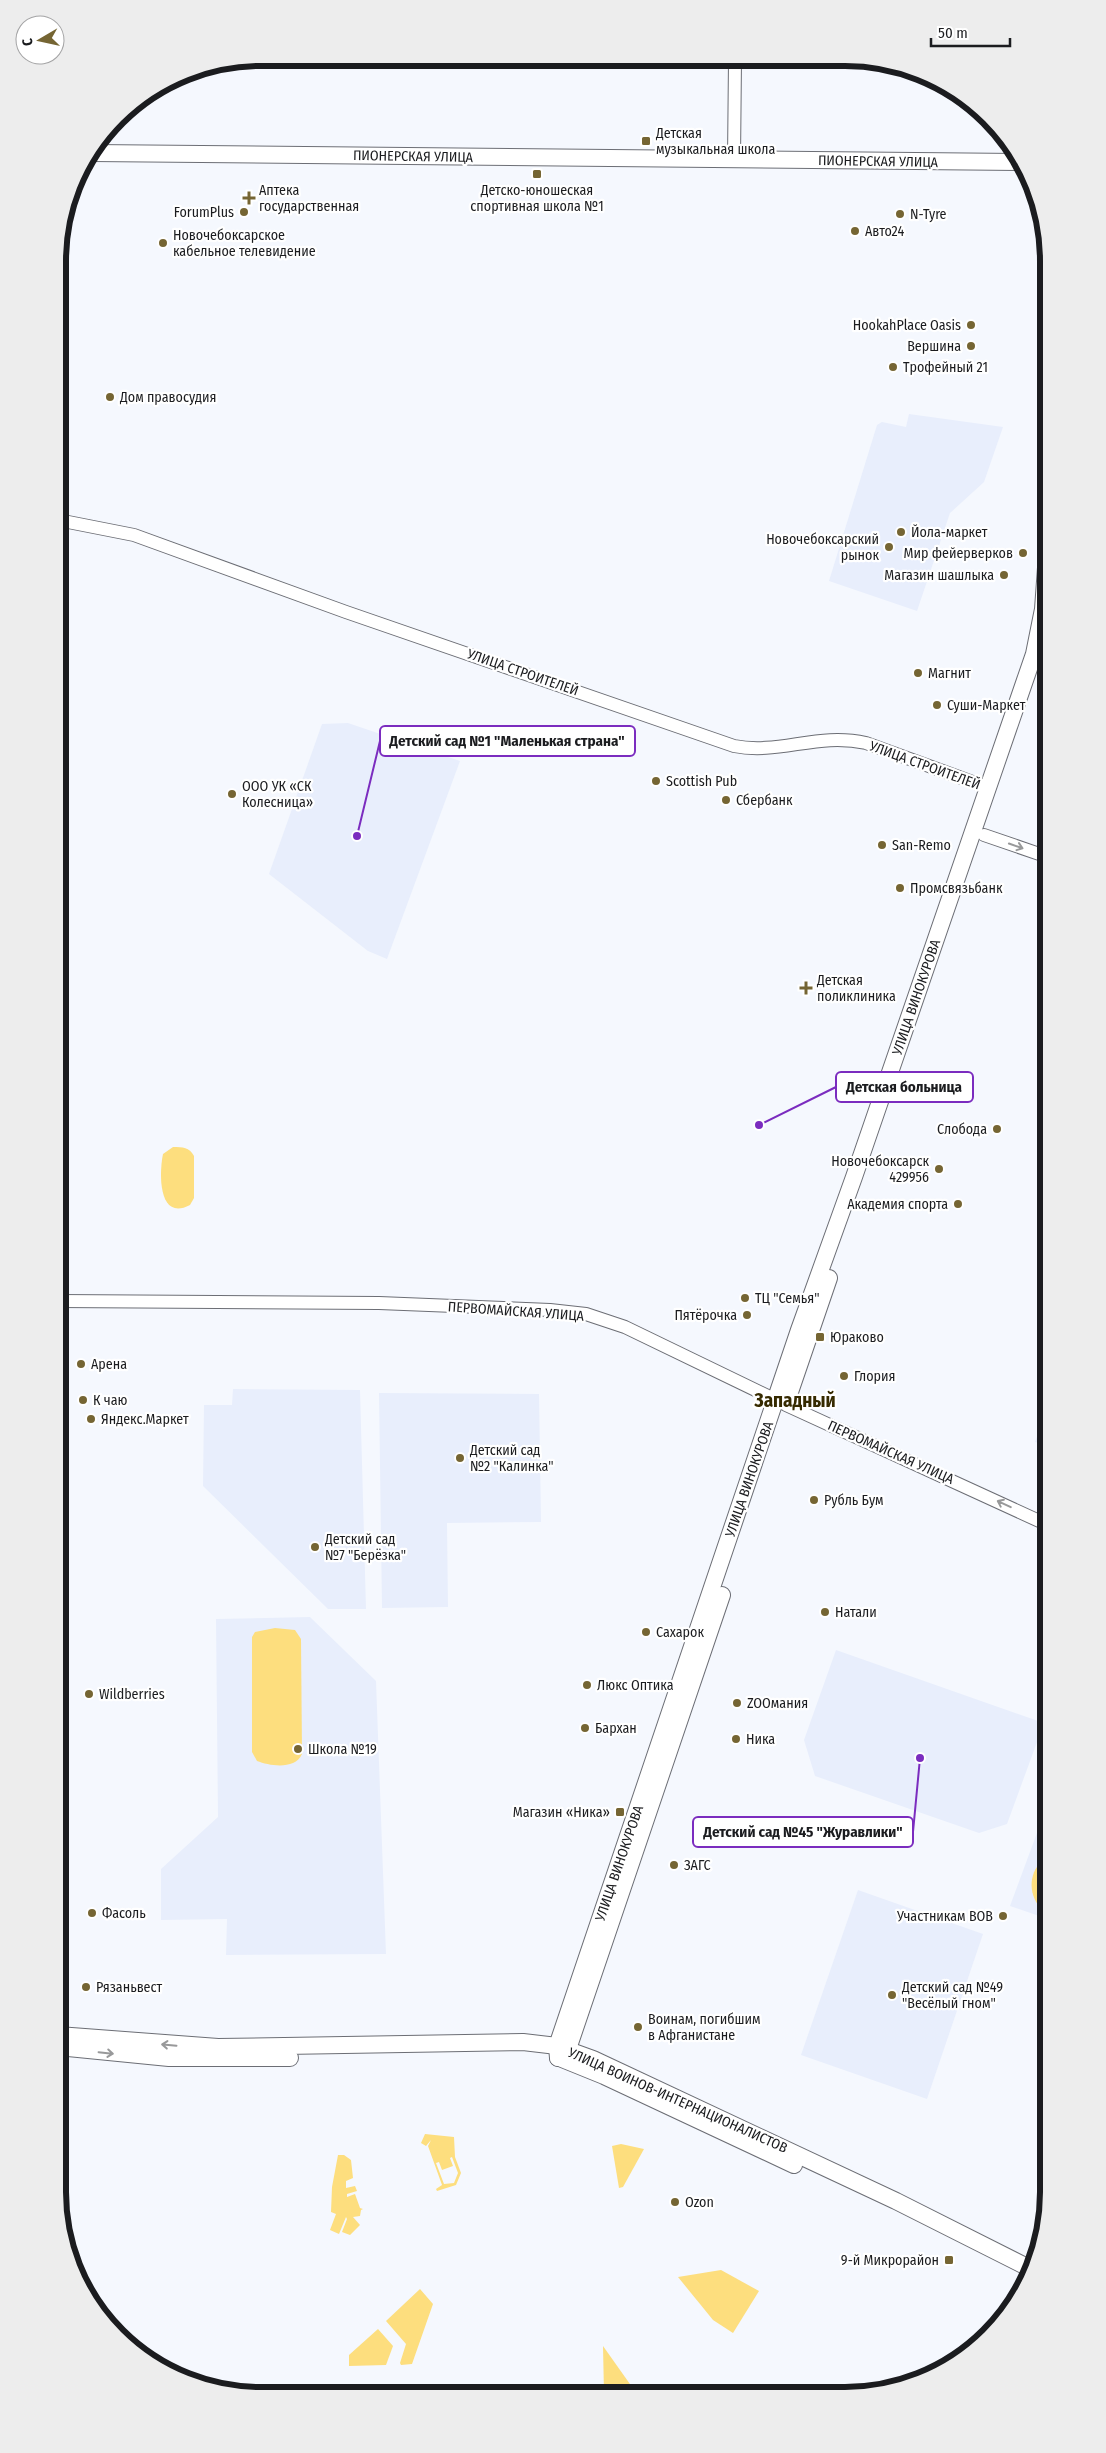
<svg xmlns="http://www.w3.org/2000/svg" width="1106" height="2453" font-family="'Fira Sans Condensed',sans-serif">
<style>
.built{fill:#e8eefc}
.green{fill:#fdde7e;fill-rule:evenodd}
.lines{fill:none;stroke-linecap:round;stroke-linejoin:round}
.minor-casing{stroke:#6c6e75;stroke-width:14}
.major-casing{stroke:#6c6e75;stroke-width:18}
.minor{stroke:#fff;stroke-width:12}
.major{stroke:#fff;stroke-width:16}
.oneway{stroke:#98999a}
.poi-dot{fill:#756533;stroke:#fff;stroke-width:2}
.labels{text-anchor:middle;stroke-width:4.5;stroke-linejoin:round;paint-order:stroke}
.poi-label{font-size:14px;fill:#1b1c1f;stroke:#fff;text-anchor:start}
.street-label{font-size:14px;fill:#1b1c1f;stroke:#fff}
.district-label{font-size:19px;font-weight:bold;fill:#362a00;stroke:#fff}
.rim{fill:none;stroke:#1b1c1f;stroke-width:6}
.leader{fill:none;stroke:#7b2cbf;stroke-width:2}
.callout-dot{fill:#7b2cbf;stroke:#fff;stroke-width:2}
.callout{fill:#fff;stroke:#7b2cbf;stroke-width:2}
.callout-label{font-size:15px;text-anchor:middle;font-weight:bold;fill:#1b1c1f}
</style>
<rect width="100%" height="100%" fill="#f5f8fe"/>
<!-- built -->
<g class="built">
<path d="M909,414L1003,427L984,482L950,513L917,611L829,581L877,425L882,422L906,427Z"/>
<path d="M348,723L460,761L387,959L368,951L269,874L322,724Z"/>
<path d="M233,1389L360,1390L366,1609H328L203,1486L204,1405H232Z"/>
<path d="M379,1393L539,1394L541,1522L447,1523L448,1607L382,1608Z"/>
<path d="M1048,1406V1446L1035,1442Z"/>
<path d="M310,1617L376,1681L386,1954L226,1955L227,1919L161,1920V1869L218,1817L216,1619Z"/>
<path d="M836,1650L1044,1723L1007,1824L979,1833L815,1776L804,1740Z"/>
<path d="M1048,1803V1919L1010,1906Z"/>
<path d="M858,1890L983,1934L927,2099L801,2055Z"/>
</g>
<!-- green -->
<g class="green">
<path d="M173,1147C183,1147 189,1147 194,1156V1198L190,1205C158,1222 159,1173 163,1154Z"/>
<path d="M275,1628L295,1630L301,1639L302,1754C295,1770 270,1766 257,1761L252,1752V1637L255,1632Z"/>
<path d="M1048,1857V1910L1038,1905C1027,1889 1030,1867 1048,1857Z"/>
<path d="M425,2134L454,2137L455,2157L461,2173L456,2185L437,2191L436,2189L442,2185L428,2146L431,2140L426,2146L421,2143ZM452,2157L458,2173L454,2183L444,2184L436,2163L439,2162L442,2170L453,2166L450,2158Z"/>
<path d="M621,2144L644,2149L623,2187L619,2188L612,2146Z"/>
<path d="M338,2155H344L351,2160L353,2178L346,2181V2188L355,2186L357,2191L347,2194V2197L355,2194L360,2208L363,2209L361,2210L360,2216L353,2217L360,2225L350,2235L342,2232L347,2219L346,2217L339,2234L330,2230L336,2214L331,2212L332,2187Z"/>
<path d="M721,2270L759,2291L733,2333L713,2320L678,2277Z"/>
<path d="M420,2289L433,2304L412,2364L401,2365L400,2363L406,2344L386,2321Z"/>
<path d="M378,2329L393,2346L386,2365L349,2366V2355Z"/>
<path d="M603,2346L637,2394H604Z"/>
</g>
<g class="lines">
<defs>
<g id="minor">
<path d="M734,159L735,60"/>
<path d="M58,520L134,535L346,612L734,746C780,755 817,732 866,743L989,788"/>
<path d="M984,835L1048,857"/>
<path d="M58,1301L379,1303L550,1310L586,1314L625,1327L776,1400"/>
<path d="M786,1405L1048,1525"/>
</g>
<g id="major">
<path d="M92,153L1022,162"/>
<path d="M790,1392L829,1278"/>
<path d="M58,2035L218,2047L523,2042L557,2046L593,2059L896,2201L1033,2270"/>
<path d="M58,2047L169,2058H290"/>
<path d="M558,2058L557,2046L799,1330L854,1177L1034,654L1043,609L1048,540"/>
<path d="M558,2058L568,2049L722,1595"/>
<path d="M562,2059L604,2076L794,2165"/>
</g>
</defs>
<!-- minor casing -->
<use href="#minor" class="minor-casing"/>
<!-- major casing -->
<use href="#major" class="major-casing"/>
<!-- minor -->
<use href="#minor" class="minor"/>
<!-- major -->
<use href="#major" class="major"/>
</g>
<!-- one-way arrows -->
<defs><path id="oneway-shaft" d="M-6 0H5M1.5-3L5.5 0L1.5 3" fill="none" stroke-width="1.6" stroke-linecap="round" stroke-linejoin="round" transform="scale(1.25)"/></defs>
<g class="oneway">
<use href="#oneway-shaft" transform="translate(1016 846) rotate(19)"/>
<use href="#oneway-shaft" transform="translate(1004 1504) rotate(-155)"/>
<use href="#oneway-shaft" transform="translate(169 2045) rotate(-175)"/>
<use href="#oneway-shaft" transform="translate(106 2053) rotate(6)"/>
</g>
<!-- markers -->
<g class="poi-dot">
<rect x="641" y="136" width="10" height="10" rx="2.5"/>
<rect x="532" y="169" width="10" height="10" rx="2.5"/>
<path d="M246.5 190.5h5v5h5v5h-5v5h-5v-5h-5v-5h5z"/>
<circle cx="244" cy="212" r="5"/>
<circle cx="900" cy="214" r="5"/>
<circle cx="855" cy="231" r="5"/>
<circle cx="163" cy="243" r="5"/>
<circle cx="971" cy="325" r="5"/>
<circle cx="971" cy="346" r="5"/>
<circle cx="893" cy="367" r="5"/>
<circle cx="110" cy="397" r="5"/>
<circle cx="901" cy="532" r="5"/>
<circle cx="889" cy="547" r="5"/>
<circle cx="1023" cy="553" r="5"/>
<circle cx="1004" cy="575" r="5"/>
<circle cx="918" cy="673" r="5"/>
<circle cx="937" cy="705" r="5"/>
<circle cx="656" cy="781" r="5"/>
<circle cx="232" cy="794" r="5"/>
<circle cx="726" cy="800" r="5"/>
<circle cx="882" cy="845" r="5"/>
<circle cx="900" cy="888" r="5"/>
<path d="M803.5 980.5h5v5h5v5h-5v5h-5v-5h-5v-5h5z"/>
<circle cx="997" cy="1129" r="5"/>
<circle cx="939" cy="1169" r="5"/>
<circle cx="958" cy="1204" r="5"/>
<circle cx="745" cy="1298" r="5"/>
<circle cx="747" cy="1315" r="5"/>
<rect x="815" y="1332" width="10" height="10" rx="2.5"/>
<circle cx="81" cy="1364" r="5"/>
<circle cx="844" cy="1376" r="5"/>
<circle cx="83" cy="1400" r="5"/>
<circle cx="91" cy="1419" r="5"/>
<circle cx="460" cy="1458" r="5"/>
<circle cx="814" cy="1500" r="5"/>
<circle cx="315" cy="1547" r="5"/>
<circle cx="825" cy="1612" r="5"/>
<circle cx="646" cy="1632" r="5"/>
<circle cx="587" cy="1685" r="5"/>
<circle cx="89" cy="1694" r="5"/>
<circle cx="737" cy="1703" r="5"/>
<circle cx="585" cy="1728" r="5"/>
<circle cx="736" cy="1739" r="5"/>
<circle cx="298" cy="1749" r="5"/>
<rect x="615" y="1807" width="10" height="10" rx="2.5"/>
<circle cx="674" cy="1865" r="5"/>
<circle cx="92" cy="1913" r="5"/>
<circle cx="1003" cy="1916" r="5"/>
<circle cx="86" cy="1987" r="5"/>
<circle cx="892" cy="1995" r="5"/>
<circle cx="638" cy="2027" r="5"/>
<circle cx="675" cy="2202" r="5"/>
<rect x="944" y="2255" width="10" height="10" rx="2.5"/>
</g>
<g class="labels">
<!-- poi labels -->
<g class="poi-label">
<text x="656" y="138">Детская<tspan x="656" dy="16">музыкальная школа</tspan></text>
<text x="259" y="195">Аптека<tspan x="259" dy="16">государственная</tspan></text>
<text x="537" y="195" text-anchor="middle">Детско-юношеская<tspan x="537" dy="16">спортивная школа №1</tspan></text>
<text x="234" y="217" text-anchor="end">ForumPlus</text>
<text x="910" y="219">N-Tyre</text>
<text x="865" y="236">Авто24</text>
<text x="173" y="240">Новочебоксарское<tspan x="173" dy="16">кабельное телевидение</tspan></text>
<text x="961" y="330" text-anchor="end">HookahPlace Oasis</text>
<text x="961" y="351" text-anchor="end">Вершина</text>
<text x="903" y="372">Трофейный 21</text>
<text x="120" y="402">Дом правосудия</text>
<text x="911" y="537">Йола-маркет</text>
<text x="879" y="544" text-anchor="end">Новочебоксарский<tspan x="879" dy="16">рынок</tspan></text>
<text x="1013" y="558" text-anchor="end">Мир фейерверков</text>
<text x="994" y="580" text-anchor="end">Магазин шашлыка</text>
<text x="928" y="678">Магнит</text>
<text x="947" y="710">Суши-Маркет</text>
<text x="666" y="786">Scottish Pub</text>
<text x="242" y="791">ООО УК «СК<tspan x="242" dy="16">Колесница»</tspan></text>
<text x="736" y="805">Сбербанк</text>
<text x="892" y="850">San-Remo</text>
<text x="910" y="893">Промсвязьбанк</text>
<text x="817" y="985">Детская<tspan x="817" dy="16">поликлиника</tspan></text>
<text x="987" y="1134" text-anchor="end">Слобода</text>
<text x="929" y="1166" text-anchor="end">Новочебоксарск<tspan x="929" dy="16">429956</tspan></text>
<text x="948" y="1209" text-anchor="end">Академия спорта</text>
<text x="755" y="1303">ТЦ "Семья"</text>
<text x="737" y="1320" text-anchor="end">Пятёрочка</text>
<text x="830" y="1342">Юраково</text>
<text x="91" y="1369">Арена</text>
<text x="854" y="1381">Глория</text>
<text x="93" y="1405">К чаю</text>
<text x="101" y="1424">Яндекс.Маркет</text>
<text x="470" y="1455">Детский сад<tspan x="470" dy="16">№2 "Калинка"</tspan></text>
<text x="824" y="1505">Рубль Бум</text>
<text x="325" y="1544">Детский сад<tspan x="325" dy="16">№7 "Берёзка"</tspan></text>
<text x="835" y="1617">Натали</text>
<text x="656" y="1637">Сахарок</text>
<text x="597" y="1690">Люкс Оптика</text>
<text x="99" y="1699">Wildberries</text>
<text x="747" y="1708">ZOOмания</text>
<text x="595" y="1733">Бархан</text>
<text x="746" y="1744">Ника</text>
<text x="308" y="1754">Школа №19</text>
<text x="610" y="1817" text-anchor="end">Магазин «Ника»</text>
<text x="684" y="1870">ЗАГС</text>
<text x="102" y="1918">Фасоль</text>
<text x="993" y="1921" text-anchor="end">Участникам ВОВ</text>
<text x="96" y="1992">Рязаньвест</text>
<text x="902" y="1992">Детский сад №49<tspan x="902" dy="16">"Весёлый гном"</tspan></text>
<text x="648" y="2024">Воинам, погибшим<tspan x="648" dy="16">в Афганистане</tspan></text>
<text x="685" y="2207">Ozon</text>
<text x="939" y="2265" text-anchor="end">9-й Микрорайон</text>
</g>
<!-- street labels -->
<g class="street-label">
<text transform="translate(413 156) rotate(1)" y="5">ПИОНЕРСКАЯ УЛИЦА</text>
<text transform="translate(878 161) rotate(1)" y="5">ПИОНЕРСКАЯ УЛИЦА</text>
<text transform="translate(523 672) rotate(19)" y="5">УЛИЦА СТРОИТЕЛЕЙ</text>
<text transform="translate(925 765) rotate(20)" y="5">УЛИЦА СТРОИТЕЛЕЙ</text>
<text transform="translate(916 997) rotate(-71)" y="5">УЛИЦА ВИНОКУРОВА</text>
<text transform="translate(516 1311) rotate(4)" y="5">ПЕРВОМАЙСКАЯ УЛИЦА</text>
<text transform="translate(891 1452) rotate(24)" y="5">ПЕРВОМАЙСКАЯ УЛИЦА</text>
<text transform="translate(749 1479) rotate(-71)" y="5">УЛИЦА ВИНОКУРОВА</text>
<text transform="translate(619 1863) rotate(-71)" y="5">УЛИЦА ВИНОКУРОВА</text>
<text transform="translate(678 2100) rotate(24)" y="5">УЛИЦА ВОИНОВ-ИНТЕРНАЦИОНАЛИСТОВ</text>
</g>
<!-- district labels -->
<g class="district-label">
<text x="795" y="1407">Западный</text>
</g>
</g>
<!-- crop -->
<path d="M0 0H1106V2453H0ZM261 66H845A195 195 0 0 1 1040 261V2192A195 195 0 0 1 845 2387H261A195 195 0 0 1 66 2192V261A195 195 0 0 1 261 66Z" fill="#ededed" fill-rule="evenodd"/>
<path class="rim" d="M261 66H845A195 195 0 0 1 1040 261V2192A195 195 0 0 1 845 2387H261A195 195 0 0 1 66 2192V261A195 195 0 0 1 261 66Z"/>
<!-- callouts -->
<path class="leader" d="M357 836L380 741M759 1125L836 1087M920 1758L913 1832"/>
<g class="callout-dot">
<circle cx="357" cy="836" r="5"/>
<circle cx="759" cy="1125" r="5"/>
<circle cx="920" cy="1758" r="5"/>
</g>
<g class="callout">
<rect x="380" y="726" width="255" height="30" rx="5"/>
<rect x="836" y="1072" width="137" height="30" rx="5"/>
<rect x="693" y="1817" width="220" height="30" rx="5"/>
</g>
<g class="callout-label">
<text x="507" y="746">Детский сад №1 "Маленькая страна"</text>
<text x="904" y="1092">Детская больница</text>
<text x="803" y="1837">Детский сад №45 "Журавлики"</text>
</g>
<!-- north arrow -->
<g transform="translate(40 40) rotate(261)"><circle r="24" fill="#ffffff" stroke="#a4a4a5"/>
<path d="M0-4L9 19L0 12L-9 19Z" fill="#756533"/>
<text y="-8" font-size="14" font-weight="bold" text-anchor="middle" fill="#1b1c1f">С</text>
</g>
<!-- scale -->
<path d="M931 38v8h79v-8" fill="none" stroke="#1b1c1f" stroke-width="2.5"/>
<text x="938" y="38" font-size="15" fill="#1b1c1f" stroke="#ffffff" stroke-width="4" paint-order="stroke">50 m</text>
</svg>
